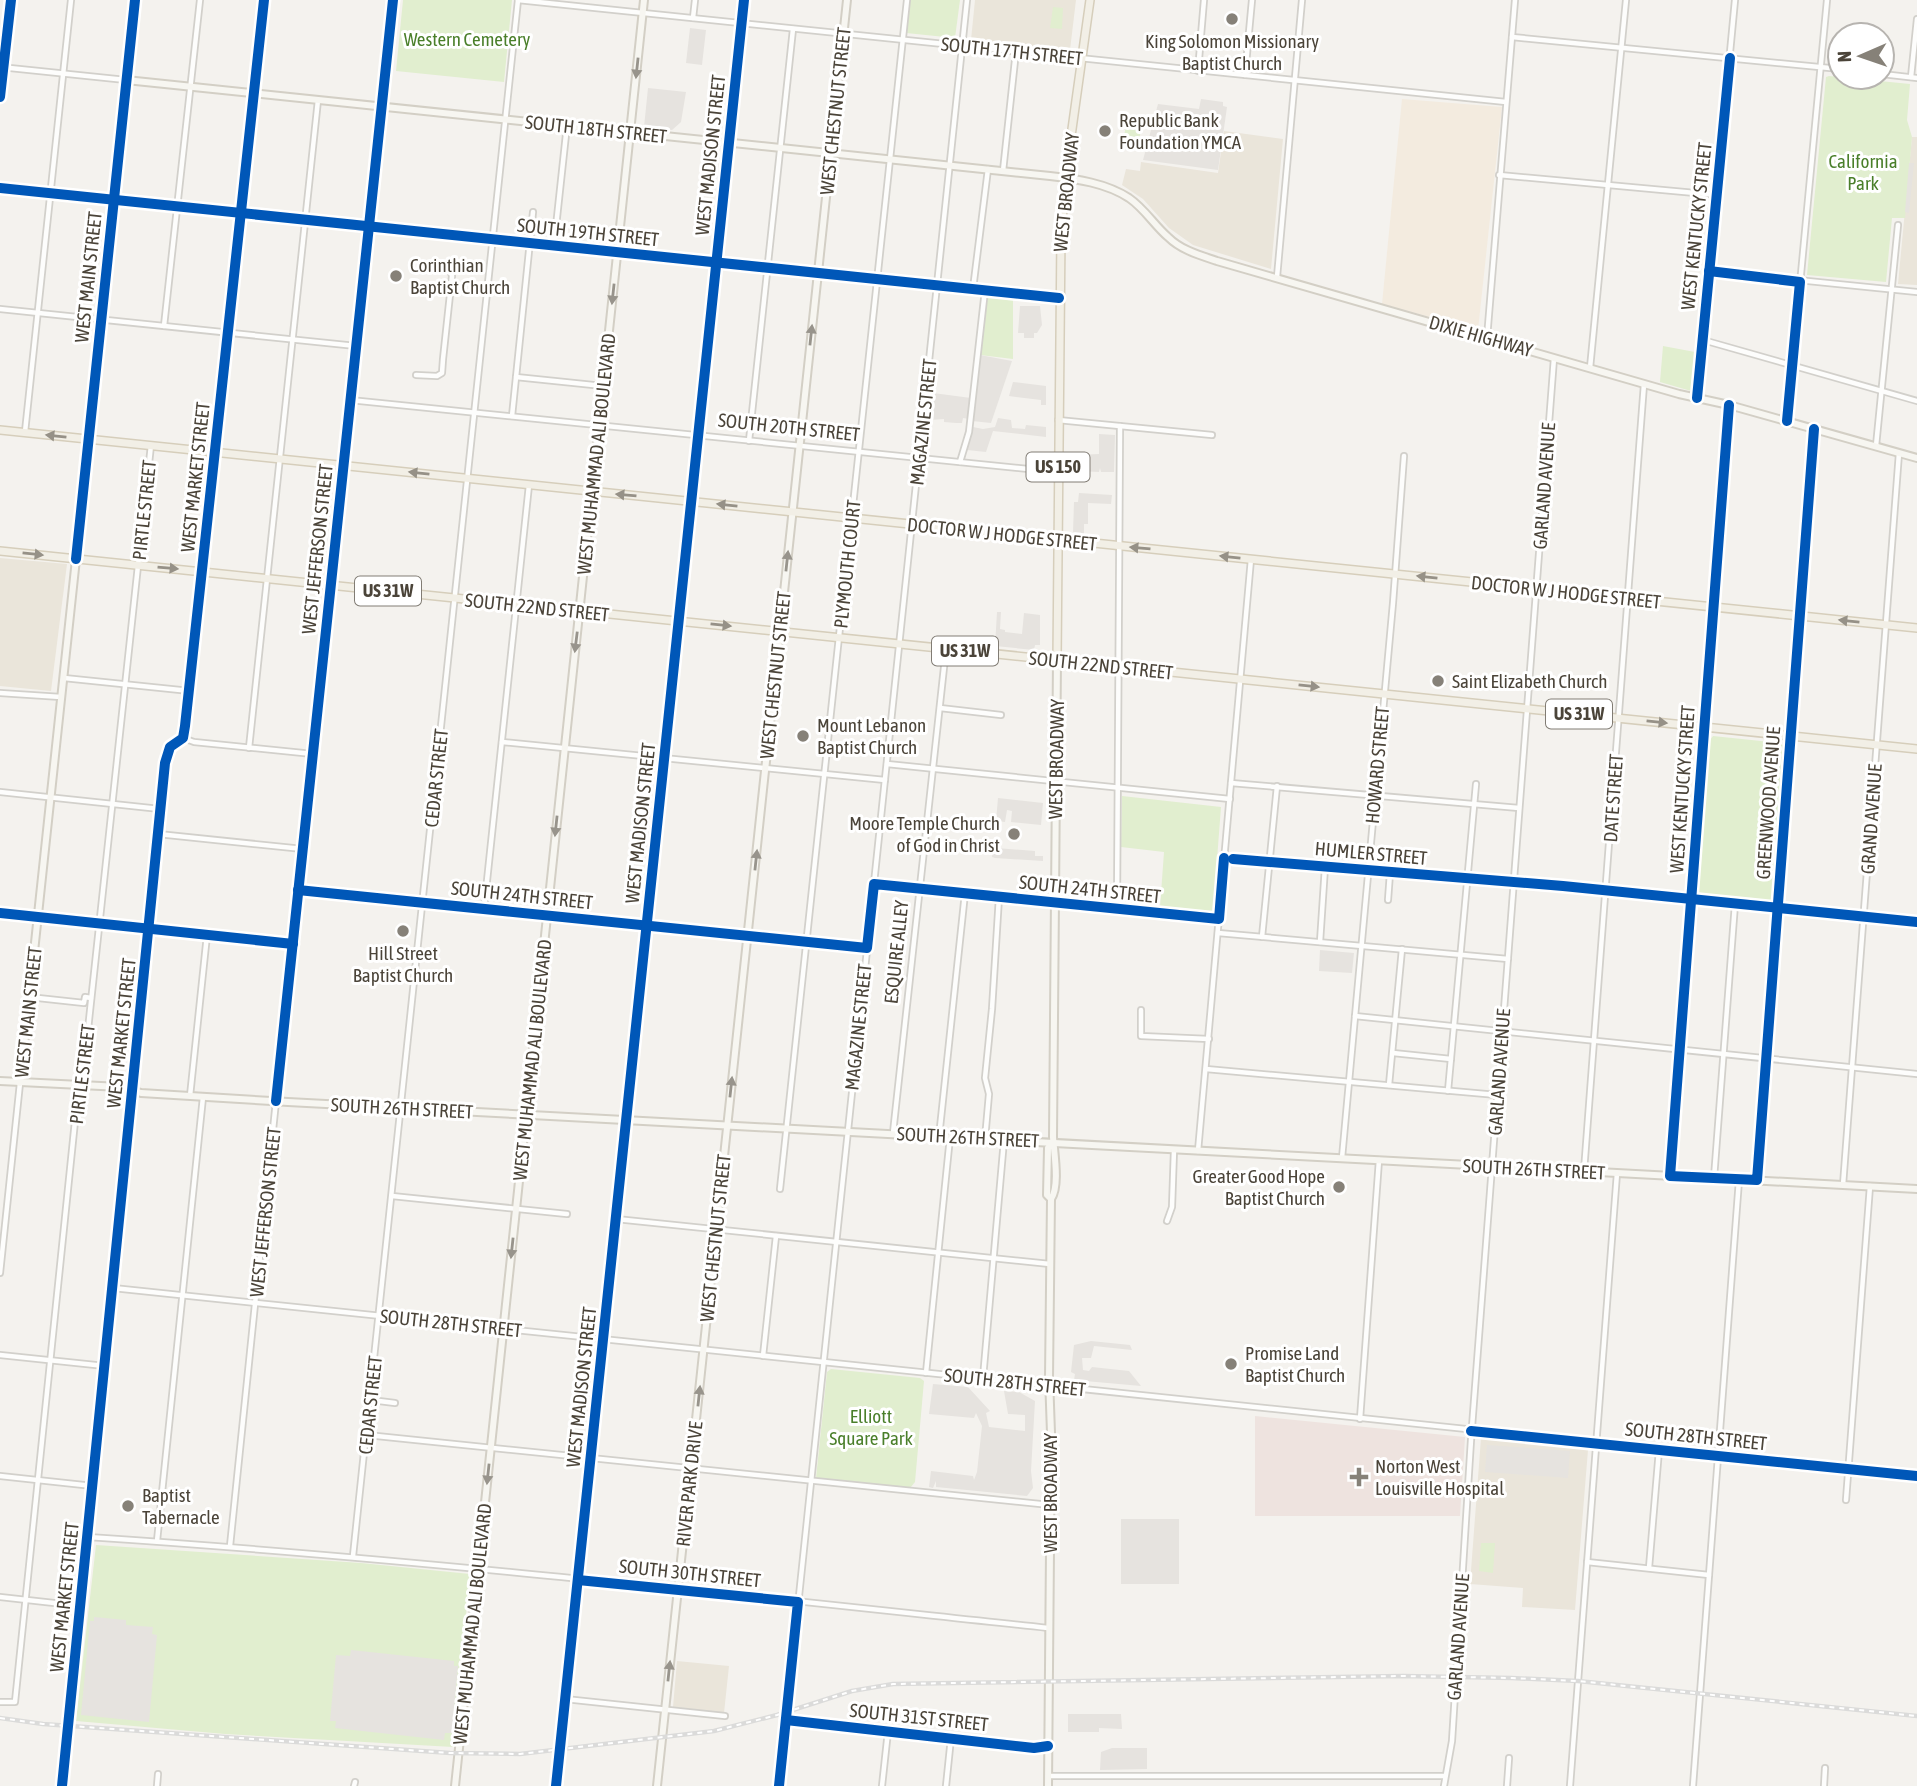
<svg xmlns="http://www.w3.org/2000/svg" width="1917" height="1786" font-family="'Asap Condensed',sans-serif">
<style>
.commercial{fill:#f3ebdf}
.education{fill:#eae5da}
.medical{fill:#eee3df}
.green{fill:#e1eecf}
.parking{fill:#e6e3df}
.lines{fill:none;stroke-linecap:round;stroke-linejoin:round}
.street-casing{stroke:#d2d0cb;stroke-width:8}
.secondary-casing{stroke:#d3cfc5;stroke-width:10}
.primary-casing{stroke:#d6cebb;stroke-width:10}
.street{stroke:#fdfdfc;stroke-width:4.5}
.secondary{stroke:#f7f6f1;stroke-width:6}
.primary{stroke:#f2efe6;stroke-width:7}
.rail-casing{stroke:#dbdbda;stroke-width:4.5}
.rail{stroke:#fff;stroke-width:2;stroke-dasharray:5;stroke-linecap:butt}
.cycleway-casing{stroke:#fff;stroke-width:15}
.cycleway{stroke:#0057b8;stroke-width:10}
.oneway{fill:#98948c}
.oneway2{fill:#969187}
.poi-dot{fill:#868178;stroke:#fff;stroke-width:2.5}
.labels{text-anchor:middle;stroke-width:6;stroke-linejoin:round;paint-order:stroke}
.shield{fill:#fff;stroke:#817c74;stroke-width:2}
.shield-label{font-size:18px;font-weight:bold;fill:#4b4439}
.park-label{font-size:19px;fill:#4a7f2a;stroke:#fff}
.poi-label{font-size:19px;fill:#4b4439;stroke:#fff;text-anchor:start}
.street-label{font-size:19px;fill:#4b4439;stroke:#fff}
</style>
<rect width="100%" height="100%" fill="#f4f2ee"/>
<!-- commercial -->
<path class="commercial" d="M1402,99L1502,107L1478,330L1382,304Z"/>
<!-- education -->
<g class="education">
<path d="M975,0H1076L1070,50L971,40Z"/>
<path d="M1224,131L1283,139L1271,269L1193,245L1169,228L1143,199L1122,185L1126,169L1140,171L1141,162L1218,173Z"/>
<path d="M1912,137H1917V285L1898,284Z"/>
<path d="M0,558L67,564L51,691L0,686Z"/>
<path d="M1481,1438L1588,1450L1575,1610L1522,1607L1523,1588L1470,1584Z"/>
<path d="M677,1661L729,1666L724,1713L673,1707Z"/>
</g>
<!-- medical -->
<path class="medical" d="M1255,1416L1465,1437L1460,1516H1255Z"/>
<!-- green -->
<g class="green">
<path d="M403,0H512L504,82L396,71Z"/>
<path d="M910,0H960L955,38L906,33Z"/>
<path d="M1053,7L1063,8L1062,29L1050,28Z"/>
<path d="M1829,76L1910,84L1907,120L1912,137L1905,218H1892L1886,282L1807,275L1826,77Z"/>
<path d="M1126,125L1141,127L1139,144L1133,141L1123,142Z"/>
<path d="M986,296L1013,299V359L980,355Z"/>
<path d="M1663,346L1695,352L1691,391L1660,382Z"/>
<path d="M1713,736L1780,743L1784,746L1772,899L1770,903L1698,894L1710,740Z"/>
<path d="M1122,796L1221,807L1213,912L1160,907L1164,852L1121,847Z"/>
<path d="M831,1369L920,1378L924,1381L915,1482L910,1488L816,1478L827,1372Z"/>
<path d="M1481,1543H1495L1493,1573L1479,1571Z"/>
<path d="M96,1545L361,1563L470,1574L453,1747L225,1734L76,1721Z"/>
</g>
<!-- parking -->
<g class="parking">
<path d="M690,28L706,30L702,65L686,63Z"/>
<path d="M648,88L686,92L681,122L672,130L644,127Z"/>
<path d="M1201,99L1223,102V106L1227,107L1218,170L1143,160L1158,104L1199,109Z"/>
<path d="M1909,163H1914L1909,213L1905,212Z"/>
<path d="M1020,306H1040L1042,325L1037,333H1034V338H1024V333H1018Z"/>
<path d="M980,355L1012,361L991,423L972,421Z"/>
<path d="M1013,382L1046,386V405H1041V400L1009,396Z"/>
<path d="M933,393L971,398L969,419L963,418L962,423H956L944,422V419L930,420Z"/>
<path d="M998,418L1011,420L1012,428L1025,429L1026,425L1046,427V437L993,431L986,452L967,450L973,427L983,429L995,427Z"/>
<path d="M1099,434L1115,435L1114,472H1101L1100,468L1099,472L1078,471L1076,455L1099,454Z"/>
<path d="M1079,493L1112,495L1111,504L1088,503V524H1084V534L1073,533L1074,502H1078Z"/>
<path d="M997,612H1001L1000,629L1005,630V632L1022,634L1024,613L1040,615V645H1035L1034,650L995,646Z"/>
<path d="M998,798L1043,803L1041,825L1011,822L1012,811L1007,810L1005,822L996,821Z"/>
<path d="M996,848L1035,851V856H1043V861L995,858L992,857L993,850L996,852Z"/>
<path d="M1320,950L1354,953L1352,973L1319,971Z"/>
<path d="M1091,1341L1130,1345L1132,1350L1094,1346L1091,1358H1082L1083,1370L1089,1371L1092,1367L1129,1371L1141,1386L1074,1380L1075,1374L1071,1372L1074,1345Z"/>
<path d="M933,1384L968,1387L990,1411L986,1413L989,1427L1025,1431V1415L1008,1414L1004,1391L1019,1392L1035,1401L1031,1471L1033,1488L1027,1496L936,1487V1481L933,1488L929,1487L931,1471L973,1476L974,1480L977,1472L982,1426L976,1413L974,1418L929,1414Z"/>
<path d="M1487,1445L1570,1451L1568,1478L1485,1472Z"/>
<rect x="1121" y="1519" width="58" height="65"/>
<path d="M94,1617L126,1620V1625L153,1627L152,1634L157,1635L149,1722L81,1715L90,1621H94Z"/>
<path d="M351,1650L454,1661V1666H458L452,1733H445L444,1740L335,1728L336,1721H330L336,1655L350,1656Z"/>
<path d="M1068,1714H1121L1122,1729L1099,1728V1732H1068Z"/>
<path d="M1112,1748H1147V1769L1100,1770L1101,1752Z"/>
</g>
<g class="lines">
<defs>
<g id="street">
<path d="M518,0L1506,102"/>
<path d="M693,18L695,0"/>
<path d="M1512,37L1840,69"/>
<path d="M0,67L126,80"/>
<path d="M1198,71L1204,0"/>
<path d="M1882,74L1917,78"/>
<path d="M1245,75L1252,0"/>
<path d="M1911,77L1917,19"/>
<path d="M0,97L11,0"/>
<path d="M1003,171L1016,51"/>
<path d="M1499,175L1717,195"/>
<path d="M0,188L1059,298"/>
<path d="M554,245L567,125"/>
<path d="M1709,271L1917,292"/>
<path d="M1277,277L1302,0"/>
<path d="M973,289L988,169"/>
<path d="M0,309L356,346"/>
<path d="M164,326L200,0"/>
<path d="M1487,338L1515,0"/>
<path d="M1703,340L1917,401"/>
<path d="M1590,368L1626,0"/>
<path d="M416,375L437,376L442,373L443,359L452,276L450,270L428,268"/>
<path d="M516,377L603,386"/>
<path d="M1697,398L1735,0"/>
<path d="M350,400L1058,472"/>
<path d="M512,416L533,212"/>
<path d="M1058,420L1212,435"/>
<path d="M1787,421L1827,0"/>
<path d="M25,432L71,0"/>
<path d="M749,441L793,29"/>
<path d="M1876,446L1898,225"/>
<path d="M960,462L969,432L985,290"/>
<path d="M64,678L190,691"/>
<path d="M0,693L61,697"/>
<path d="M940,708L1001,715"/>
<path d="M183,738L194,742L313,754"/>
<path d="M502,742L885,780"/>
<path d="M249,748L318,100"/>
<path d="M887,764L1230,799"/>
<path d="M1231,783L1519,808"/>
<path d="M0,792L160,809"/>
<path d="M158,834L303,849"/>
<path d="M1224,858L1563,886L1917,922"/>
<path d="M874,884L1219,919"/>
<path d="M298,890L867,948"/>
<path d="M1388,900L1390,873"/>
<path d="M484,909L529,485"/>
<path d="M1117,909L1120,426"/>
<path d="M0,913L293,944"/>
<path d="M1218,933L1508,959"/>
<path d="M1262,937L1277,786"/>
<path d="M1320,942L1325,867"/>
<path d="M29,997L84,1003L85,997L91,998"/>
<path d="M1141,1010V1036L1209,1039"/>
<path d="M1355,1016L1917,1074"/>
<path d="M1393,1053L1451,1059"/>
<path d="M1206,1069L1497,1095"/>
<path d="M1389,1085L1402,949"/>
<path d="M1448,1091L1476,784"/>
<path d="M190,1096L207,935"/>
<path d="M893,1133L946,649"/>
<path d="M939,1137L965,893"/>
<path d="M985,1139L989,1094L985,1078L992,1009L999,897"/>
<path d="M1198,1151L1251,559"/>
<path d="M1342,1158L1393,603L1404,456"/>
<path d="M1584,1171L1644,384"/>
<path d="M1670,1176L1729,405"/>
<path d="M1714,1178L1735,904"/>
<path d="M1757,1180L1814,429"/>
<path d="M1843,1185L1899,453"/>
<path d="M780,1189L907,0"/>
<path d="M392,1196L567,1214"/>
<path d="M616,1219L1050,1264"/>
<path d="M1167,1221L1172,1207L1174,1150"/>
<path d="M0,1273L20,1083"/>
<path d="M113,1288L1917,1476"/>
<path d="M0,1355L105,1366"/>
<path d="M763,1356L776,1236"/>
<path d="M926,1373L950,1137"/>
<path d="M983,1378L1004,1140"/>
<path d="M371,1400L395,1403"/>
<path d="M1360,1419L1379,1160"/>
<path d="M367,1435L1050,1505"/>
<path d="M0,1476L93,1486"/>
<path d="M1846,1500L1870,1186"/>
<path d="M88,1537C409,1558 728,1594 1048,1628"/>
<path d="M157,1541L203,1097"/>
<path d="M230,1546L276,1101"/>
<path d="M353,1556L518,0"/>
<path d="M1587,1562L1709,1575"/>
<path d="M1649,1568L1659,1450"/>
<path d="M0,1597L81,1606"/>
<path d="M565,1699L725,1716"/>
<path d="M0,1702H15L78,1092L82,1085L151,445"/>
<path d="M786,1720L1034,1748L1048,1746"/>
<path d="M1048,1776H1445"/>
<path d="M157,1786L158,1774"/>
<path d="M354,1786L355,1782"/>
<path d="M556,1786L744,0"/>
<path d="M779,1786L967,0"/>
<path d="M882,1786L888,1731"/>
<path d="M946,1786L951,1738"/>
<path d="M1444,1786L1452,1741L1471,1440L1554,358"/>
<path d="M1507,1786L1509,1758"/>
<path d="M1570,1786L1617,1173"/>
<path d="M1693,1786L1739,1180"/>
<path d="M1824,1786L1825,1768"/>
</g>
<g id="secondary">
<path d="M126,80L1050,176C1077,179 1106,183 1129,198C1145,209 1154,225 1168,237C1181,250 1199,255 1217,261L1679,394L1729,405L1917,458"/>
<path d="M0,1081L121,1087L141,1093L288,1102L1917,1189"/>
<path d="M20,1083L76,559"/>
<path d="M276,1101L393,0"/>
<path d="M1051,1199L1047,1195L1048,1148L1053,1142"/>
<path d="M62,1786L166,758C170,743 180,745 184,734L203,571"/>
<path d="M455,1786L644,0"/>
<path d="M657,1786L847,0"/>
<path d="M1048,1786L1051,1433L1049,1377L1051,1199C1060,1186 1054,1153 1053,1137L1057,660"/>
</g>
<g id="primary">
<path d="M0,430L1917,628"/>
<path d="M0,551L1917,749"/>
<path d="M76,559L135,0"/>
<path d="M203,571L264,0"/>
<path d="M1057,660L1061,233L1066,172L1090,0"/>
</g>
</defs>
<!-- street casing -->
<use href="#street" class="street-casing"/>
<!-- secondary casing -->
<use href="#secondary" class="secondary-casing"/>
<!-- primary casing -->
<use href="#primary" class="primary-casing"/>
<!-- street -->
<use href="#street" class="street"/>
<!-- secondary -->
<use href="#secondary" class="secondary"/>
<!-- primary -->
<use href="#primary" class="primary"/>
<defs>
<path id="rail" d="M0,1718L43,1724L450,1753L520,1754L714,1731L777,1715L852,1691L893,1684L1403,1676L1512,1678L1578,1681L1917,1716"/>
</defs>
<!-- rail casing -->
<use href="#rail" class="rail-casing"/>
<!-- rail -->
<use href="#rail" class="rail"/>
<defs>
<g id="cycleway">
<path d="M0,97L11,0"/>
<path d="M0,188L1059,298"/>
<path d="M1709,271L1800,282L1787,421"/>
<path d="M1697,398L1730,58"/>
<path d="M1729,405L1670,1176L1757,1180L1814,429"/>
<path d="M76,559L135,0"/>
<path d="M1233,859L1563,886L1917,922"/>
<path d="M298,890L867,948L874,884L1219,919L1224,858"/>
<path d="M0,913L293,944"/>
<path d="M276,1101L393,0"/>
<path d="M1471,1431L1917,1476"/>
<path d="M578,1580L798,1602L779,1786"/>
<path d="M786,1720L1034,1748L1048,1746"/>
<path d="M62,1786L165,763L170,747L183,738L185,726L264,0"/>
<path d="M556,1786L744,0"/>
</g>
</defs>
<!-- cycleway casing -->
<use href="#cycleway" class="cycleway-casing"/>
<!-- cycleway -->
<use href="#cycleway" class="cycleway"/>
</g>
<!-- one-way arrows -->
<defs><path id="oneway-solid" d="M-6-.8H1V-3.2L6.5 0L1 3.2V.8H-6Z" transform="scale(1.75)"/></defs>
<g class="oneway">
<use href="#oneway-solid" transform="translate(637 68) rotate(96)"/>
<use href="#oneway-solid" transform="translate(613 294) rotate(96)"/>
<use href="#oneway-solid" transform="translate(811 335) rotate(-84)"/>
<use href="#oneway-solid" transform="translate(787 561) rotate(-84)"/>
<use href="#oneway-solid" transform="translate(576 642) rotate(97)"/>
<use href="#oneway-solid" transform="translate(556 826) rotate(96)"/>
<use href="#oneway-solid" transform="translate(756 860) rotate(-84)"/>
<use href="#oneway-solid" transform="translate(731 1087) rotate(-84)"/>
<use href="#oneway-solid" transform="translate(512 1248) rotate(96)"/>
<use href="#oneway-solid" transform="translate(699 1396) rotate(-84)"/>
<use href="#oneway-solid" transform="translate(488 1474) rotate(96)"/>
<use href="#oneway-solid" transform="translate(669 1671) rotate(-84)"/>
</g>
<g class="oneway2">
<use href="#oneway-solid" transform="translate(56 436) rotate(-174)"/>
<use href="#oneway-solid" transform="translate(419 473) rotate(-174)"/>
<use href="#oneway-solid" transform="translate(626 495) rotate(-175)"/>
<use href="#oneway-solid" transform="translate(727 505) rotate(-174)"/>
<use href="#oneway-solid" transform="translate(1140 548) rotate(-175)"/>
<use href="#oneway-solid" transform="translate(33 554) rotate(6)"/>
<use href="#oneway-solid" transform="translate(1230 557) rotate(-174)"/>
<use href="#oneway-solid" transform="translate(168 568) rotate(5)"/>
<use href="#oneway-solid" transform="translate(1427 577) rotate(-174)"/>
<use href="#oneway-solid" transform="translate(1849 621) rotate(-174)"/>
<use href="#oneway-solid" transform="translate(721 625) rotate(6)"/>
<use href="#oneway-solid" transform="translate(1309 686) rotate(6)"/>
<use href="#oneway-solid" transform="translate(1657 722) rotate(6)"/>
</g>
<!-- markers -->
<g class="poi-dot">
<circle cx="1232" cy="19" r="7"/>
<circle cx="1105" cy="131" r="7"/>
<circle cx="396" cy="276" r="7"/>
<circle cx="1438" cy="681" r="7"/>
<circle cx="803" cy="736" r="7"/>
<circle cx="1014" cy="834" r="7"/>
<circle cx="403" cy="931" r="7"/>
<circle cx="1339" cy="1187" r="7"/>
<circle cx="1231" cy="1364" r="7"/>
<path d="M1355.5 1466.5h7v7h7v7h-7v7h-7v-7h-7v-7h7z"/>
<circle cx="128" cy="1506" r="7"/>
</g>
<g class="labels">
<!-- shield labels -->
<g class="shield">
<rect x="1026.5" y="452.5" width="63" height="29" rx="5"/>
<rect x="355" y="576.5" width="66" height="29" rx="5"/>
<rect x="932" y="636.5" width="66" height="29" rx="5"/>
<rect x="1546" y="699.5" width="66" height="29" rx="5"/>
</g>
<g class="shield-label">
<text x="1058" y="473">US 150</text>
<text x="388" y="597">US 31W</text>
<text x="965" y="657">US 31W</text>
<text x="1579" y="720">US 31W</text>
</g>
<!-- park labels -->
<g class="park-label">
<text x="467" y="46">Western Cemetery</text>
<text x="1863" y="168">California<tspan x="1863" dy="22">Park</tspan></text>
<text x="871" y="1423">Elliott<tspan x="871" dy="22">Square Park</tspan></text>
</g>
<!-- poi labels -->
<g class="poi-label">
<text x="1232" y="48" text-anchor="middle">King Solomon Missionary<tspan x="1232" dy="22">Baptist Church</tspan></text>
<text x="1119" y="127">Republic Bank<tspan x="1119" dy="22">Foundation YMCA</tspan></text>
<text x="410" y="272">Corinthian<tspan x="410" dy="22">Baptist Church</tspan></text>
<text x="1452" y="688">Saint Elizabeth Church</text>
<text x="817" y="732">Mount Lebanon<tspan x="817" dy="22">Baptist Church</tspan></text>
<text x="1000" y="830" text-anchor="end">Moore Temple Church<tspan x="1000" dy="22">of God in Christ</tspan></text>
<text x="403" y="960" text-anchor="middle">Hill Street<tspan x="403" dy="22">Baptist Church</tspan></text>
<text x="1325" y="1183" text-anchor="end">Greater Good Hope<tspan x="1325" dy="22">Baptist Church</tspan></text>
<text x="1245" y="1360">Promise Land<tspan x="1245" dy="22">Baptist Church</tspan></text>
<text x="1375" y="1473">Norton West<tspan x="1375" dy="22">Louisville Hospital</tspan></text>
<text x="142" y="1502">Baptist<tspan x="142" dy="22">Tabernacle</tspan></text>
</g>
<!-- street labels -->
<g class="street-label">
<text transform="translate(1012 51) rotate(6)" y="7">SOUTH 17TH STREET</text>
<text transform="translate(835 111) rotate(-84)" y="7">WEST CHESTNUT STREET</text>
<text transform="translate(596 129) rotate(6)" y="7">SOUTH 18TH STREET</text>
<text transform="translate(710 155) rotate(-84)" y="7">WEST MADISON STREET</text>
<text transform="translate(1066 192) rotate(-84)" y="7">WEST BROADWAY</text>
<text transform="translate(1696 226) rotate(-84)" y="7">WEST KENTUCKY STREET</text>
<text transform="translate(588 232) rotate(6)" y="7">SOUTH 19TH STREET</text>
<text transform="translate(88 277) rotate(-84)" y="7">WEST MAIN STREET</text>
<text transform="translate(1481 336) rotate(16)" y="7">DIXIE HIGHWAY</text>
<text transform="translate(923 422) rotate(-84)" y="7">MAGAZINE STREET</text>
<text transform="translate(789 427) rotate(6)" y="7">SOUTH 20TH STREET</text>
<text transform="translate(596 454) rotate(-84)" y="7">WEST MUHAMMAD ALI BOULEVARD</text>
<text transform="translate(195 477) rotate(-84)" y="7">WEST MARKET STREET</text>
<text transform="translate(1544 486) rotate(-86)" y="7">GARLAND AVENUE</text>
<text transform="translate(144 510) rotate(-84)" y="7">PIRTLE STREET</text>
<text transform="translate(1002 534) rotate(6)" y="7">DOCTOR W J HODGE STREET</text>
<text transform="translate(317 549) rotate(-84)" y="7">WEST JEFFERSON STREET</text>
<text transform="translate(847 564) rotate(-84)" y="7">PLYMOUTH COURT</text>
<text transform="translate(1566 592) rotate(6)" y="7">DOCTOR W J HODGE STREET</text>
<text transform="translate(537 607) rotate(6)" y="7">SOUTH 22ND STREET</text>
<text transform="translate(1101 665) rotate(6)" y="7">SOUTH 22ND STREET</text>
<text transform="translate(775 675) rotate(-84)" y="7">WEST CHESTNUT STREET</text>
<text transform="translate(1056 759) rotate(-89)" y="7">WEST BROADWAY</text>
<text transform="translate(1377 765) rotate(-85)" y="7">HOWARD STREET</text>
<text transform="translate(436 778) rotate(-84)" y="7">CEDAR STREET</text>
<text transform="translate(1682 789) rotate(-86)" y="7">WEST KENTUCKY STREET</text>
<text transform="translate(1613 798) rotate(-86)" y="7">DATE STREET</text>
<text transform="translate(1768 803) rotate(-86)" y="7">GREENWOOD AVENUE</text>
<text transform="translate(1871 819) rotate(-86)" y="7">GRAND AVENUE</text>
<text transform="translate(640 823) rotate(-84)" y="7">WEST MADISON STREET</text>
<text transform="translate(1371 853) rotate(5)" y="7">HUMLER STREET</text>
<text transform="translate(1090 889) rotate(6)" y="7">SOUTH 24TH STREET</text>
<text transform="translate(522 895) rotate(6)" y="7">SOUTH 24TH STREET</text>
<text transform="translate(896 952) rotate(-84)" y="7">ESQUIRE ALLEY</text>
<text transform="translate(28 1012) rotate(-84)" y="7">WEST MAIN STREET</text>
<text transform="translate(858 1027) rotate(-84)" y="7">MAGAZINE STREET</text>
<text transform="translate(121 1033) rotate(-84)" y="7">WEST MARKET STREET</text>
<text transform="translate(532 1060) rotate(-84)" y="7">WEST MUHAMMAD ALI BOULEVARD</text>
<text transform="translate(1499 1072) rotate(-86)" y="7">GARLAND AVENUE</text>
<text transform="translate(82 1074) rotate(-83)" y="7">PIRTLE STREET</text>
<text transform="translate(402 1108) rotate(3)" y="7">SOUTH 26TH STREET</text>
<text transform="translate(968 1137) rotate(3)" y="7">SOUTH 26TH STREET</text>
<text transform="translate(1534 1169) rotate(3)" y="7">SOUTH 26TH STREET</text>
<text transform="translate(265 1212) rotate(-84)" y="7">WEST JEFFERSON STREET</text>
<text transform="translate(715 1238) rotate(-84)" y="7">WEST CHESTNUT STREET</text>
<text transform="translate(451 1323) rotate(6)" y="7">SOUTH 28TH STREET</text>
<text transform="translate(1015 1382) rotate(6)" y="7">SOUTH 28TH STREET</text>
<text transform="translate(581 1387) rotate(-84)" y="7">WEST MADISON STREET</text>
<text transform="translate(370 1405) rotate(-84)" y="7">CEDAR STREET</text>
<text transform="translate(1696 1436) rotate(6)" y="7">SOUTH 28TH STREET</text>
<text transform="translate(689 1484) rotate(-84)" y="7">RIVER PARK DRIVE</text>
<text transform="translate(1050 1493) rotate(-90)" y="7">WEST BROADWAY</text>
<text transform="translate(690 1573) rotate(6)" y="7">SOUTH 30TH STREET</text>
<text transform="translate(64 1597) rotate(-84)" y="7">WEST MARKET STREET</text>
<text transform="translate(472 1624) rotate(-84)" y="7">WEST MUHAMMAD ALI BOULEVARD</text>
<text transform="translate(1458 1637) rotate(-86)" y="7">GARLAND AVENUE</text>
<text transform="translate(919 1717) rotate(6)" y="7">SOUTH 31ST STREET</text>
</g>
</g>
<!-- north arrow -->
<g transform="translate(1861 56) rotate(268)"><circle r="33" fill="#ffffff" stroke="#b7b4b0" stroke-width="2"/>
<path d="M0-5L12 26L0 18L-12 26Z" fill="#868178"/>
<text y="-10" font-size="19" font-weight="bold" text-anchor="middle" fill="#4b4439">N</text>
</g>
</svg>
